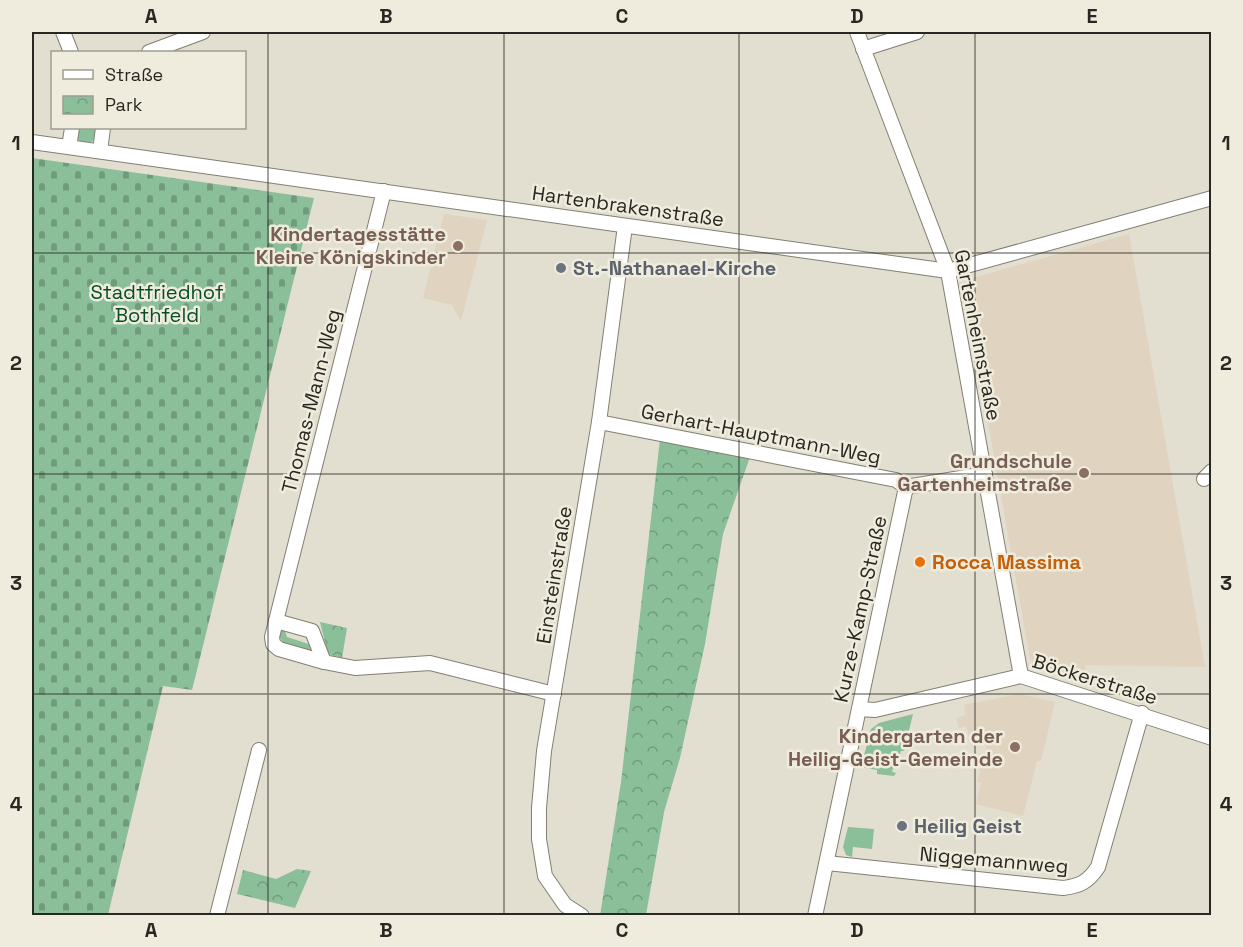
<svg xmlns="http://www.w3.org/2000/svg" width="1243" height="947" font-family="'Space Grotesk',sans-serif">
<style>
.education{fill:#e0d3c0}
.grass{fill:#8abf9a}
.cemetery{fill:url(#cemetery-stones)}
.park{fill:url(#park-crowns)}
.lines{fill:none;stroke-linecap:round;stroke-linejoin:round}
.street-casing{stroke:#827f72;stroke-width:16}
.street{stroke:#fff;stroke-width:14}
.grid{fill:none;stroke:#282721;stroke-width:1.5;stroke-opacity:0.55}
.education-dot{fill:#8d6e63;stroke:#efecdd;stroke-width:2}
.worship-dot{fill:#6b7280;stroke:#efecdd;stroke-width:2}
.food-dot{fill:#e8710a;stroke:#efecdd;stroke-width:2}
.labels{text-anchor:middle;stroke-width:5;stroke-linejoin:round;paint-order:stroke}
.street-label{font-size:20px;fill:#282721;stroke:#efecdd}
.education-label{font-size:20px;font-weight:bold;fill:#785e54;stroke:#efecdd;text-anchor:end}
.worship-label{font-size:20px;font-weight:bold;fill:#5b616d;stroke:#efecdd;text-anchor:start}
.park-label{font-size:20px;fill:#064e28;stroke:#efecdd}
.food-label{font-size:20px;font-weight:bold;fill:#c56008;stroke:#efecdd;text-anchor:start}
.neatline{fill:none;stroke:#282721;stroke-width:2}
.grid-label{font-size:20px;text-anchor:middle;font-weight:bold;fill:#282721}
</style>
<defs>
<pattern id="cemetery-stones" width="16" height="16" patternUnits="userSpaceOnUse" patternTransform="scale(1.5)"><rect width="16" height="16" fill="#8abf9a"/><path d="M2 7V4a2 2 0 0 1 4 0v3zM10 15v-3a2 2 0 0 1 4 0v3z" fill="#719b7d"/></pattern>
<pattern id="park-crowns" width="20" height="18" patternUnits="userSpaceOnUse" patternTransform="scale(1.5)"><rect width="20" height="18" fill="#8abf9a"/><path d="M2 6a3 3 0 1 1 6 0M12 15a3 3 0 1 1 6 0" fill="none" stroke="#719b7d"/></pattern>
</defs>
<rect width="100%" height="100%" fill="#e2dfd0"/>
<!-- education -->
<g class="education">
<path d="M444,214L487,220L461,321L452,305L423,298Z"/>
<path d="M1129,234L1205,667L1085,665L1086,682L1036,666L1030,659L964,287L969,279Z"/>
<path d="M1019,694L1055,702L1041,761H1037L1023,816L976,804L981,783L977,782L990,732L969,736L966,726L959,728L956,718L965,715L964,705Z"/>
</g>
<!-- grass -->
<g class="grass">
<path d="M78,128H96L95,139L90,143L80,142L77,137Z"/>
<path d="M280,630L285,631L287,637L312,645L314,653L285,644L280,638Z"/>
<path d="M913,714L904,751H901L899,758H896L892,772L896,773L894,776L877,774V770L861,767L871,729L879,723Z"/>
<path d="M848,827L874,829L872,849L853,847L852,857L846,855L843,847Z"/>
</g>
<!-- cemetery -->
<path class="cemetery" d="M32,158L314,198L192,690L163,686L108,915H32Z"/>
<!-- park -->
<g class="park">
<path d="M660,439L750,457L723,534L705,644L680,758L664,812L646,915L600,916L621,782Z"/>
<path d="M320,622L347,628L342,658L328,654Z"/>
<path d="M297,869L311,871L295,908L237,894L243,870L276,879Z"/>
</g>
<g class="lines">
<defs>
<g id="street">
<path d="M63,32L71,52"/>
<path d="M857,32L948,271L1021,676"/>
<path d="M863,49L917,32"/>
<path d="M149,52L203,32"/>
<path d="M32,142L948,271L1212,198"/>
<path d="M69,147L72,128"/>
<path d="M100,151L103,128"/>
<path d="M599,422L896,480L906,487"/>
<path d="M1204,479L1212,471"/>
<path d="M906,487L985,474"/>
<path d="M276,621L312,631L324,662L355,668L430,663L554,694"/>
<path d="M324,662L279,649L273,644L272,637L384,191"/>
<path d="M859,709L875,710L1021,676L1212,738"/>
<path d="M827,863L1063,888C1080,886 1088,882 1098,867L1142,713"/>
<path d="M217,916L259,750"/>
<path d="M582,916L565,905L545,876L539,839V808L544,751L599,422L625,226"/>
<path d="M815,916L906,487"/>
</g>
</defs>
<!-- street casing -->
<use href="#street" class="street-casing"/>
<!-- street -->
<use href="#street" class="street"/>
</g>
<!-- grid -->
<path class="grid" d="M268,32V916M504,32V916M739,32V916M975,32V916M32,253H1212M32,474H1212M32,694H1212"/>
<!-- markers -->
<g class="education-dot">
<circle cx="458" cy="246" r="6"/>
<circle cx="1084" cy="473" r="6"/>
<circle cx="1015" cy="747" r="6"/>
</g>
<g class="worship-dot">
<circle cx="561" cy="268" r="6"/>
<circle cx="902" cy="826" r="6"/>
</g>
<circle class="food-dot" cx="920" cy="562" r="6"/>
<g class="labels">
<!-- street labels -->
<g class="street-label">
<text transform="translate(628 206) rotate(8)" y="7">Hartenbrakenstraße</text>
<text transform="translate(978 335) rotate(79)" y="7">Gartenheimstraße</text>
<text transform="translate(311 401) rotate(-76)" y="7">Thomas-Mann-Weg</text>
<text transform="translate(761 434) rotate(11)" y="7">Gerhart-Hauptmann-Weg</text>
<text transform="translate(554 575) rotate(-81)" y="7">Einsteinstraße</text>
<text transform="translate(860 609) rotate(-78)" y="7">Kurze-Kamp-Straße</text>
<text transform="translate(1095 679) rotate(17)" y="7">Böckerstraße</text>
<text transform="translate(994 860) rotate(5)" y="7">Niggemannweg</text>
</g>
<!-- education labels -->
<g class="education-label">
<text x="446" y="241">Kindertagesstätte<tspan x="446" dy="23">Kleine Königskinder</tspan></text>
<text x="1072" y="468">Grundschule<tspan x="1072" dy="23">Gartenheimstraße</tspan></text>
<text x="1003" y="743">Kindergarten der<tspan x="1003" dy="23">Heilig-Geist-Gemeinde</tspan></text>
</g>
<!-- worship labels -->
<g class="worship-label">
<text x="573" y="275">St.-Nathanael-Kirche</text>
<text x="914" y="833">Heilig Geist</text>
</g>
<!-- park labels -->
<g class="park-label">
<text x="157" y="299">Stadtfriedhof<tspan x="157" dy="23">Bothfeld</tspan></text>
</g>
<!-- food labels -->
<g class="food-label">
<text x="932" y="569">Rocca Massima</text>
</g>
</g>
<!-- border -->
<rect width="1243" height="947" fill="none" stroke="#efecdd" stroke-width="66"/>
<!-- legend -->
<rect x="51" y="51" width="195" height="78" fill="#efecdd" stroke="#9f9d92" stroke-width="1.5"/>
<rect x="63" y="70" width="30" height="9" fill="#ffffff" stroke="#9f9d92" stroke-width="1.5"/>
<text x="105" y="81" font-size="18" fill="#282721">Straße</text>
<rect x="63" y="96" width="30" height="18" fill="url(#park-crowns)" stroke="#9f9d92" stroke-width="1.5"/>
<text x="105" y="111" font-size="18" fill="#282721">Park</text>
<rect x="33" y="33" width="1177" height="881" class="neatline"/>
<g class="grid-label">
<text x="151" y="23">A</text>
<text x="386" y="23">B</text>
<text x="622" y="23">C</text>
<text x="857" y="23">D</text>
<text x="1092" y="23">E</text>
<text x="16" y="150">1</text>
<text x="1226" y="150">1</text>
<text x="16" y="370">2</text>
<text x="1226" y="370">2</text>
<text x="16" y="590">3</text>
<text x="1226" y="590">3</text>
<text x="16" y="811">4</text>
<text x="1226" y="811">4</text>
<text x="151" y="937">A</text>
<text x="386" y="937">B</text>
<text x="622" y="937">C</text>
<text x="857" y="937">D</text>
<text x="1092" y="937">E</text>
</g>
</svg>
